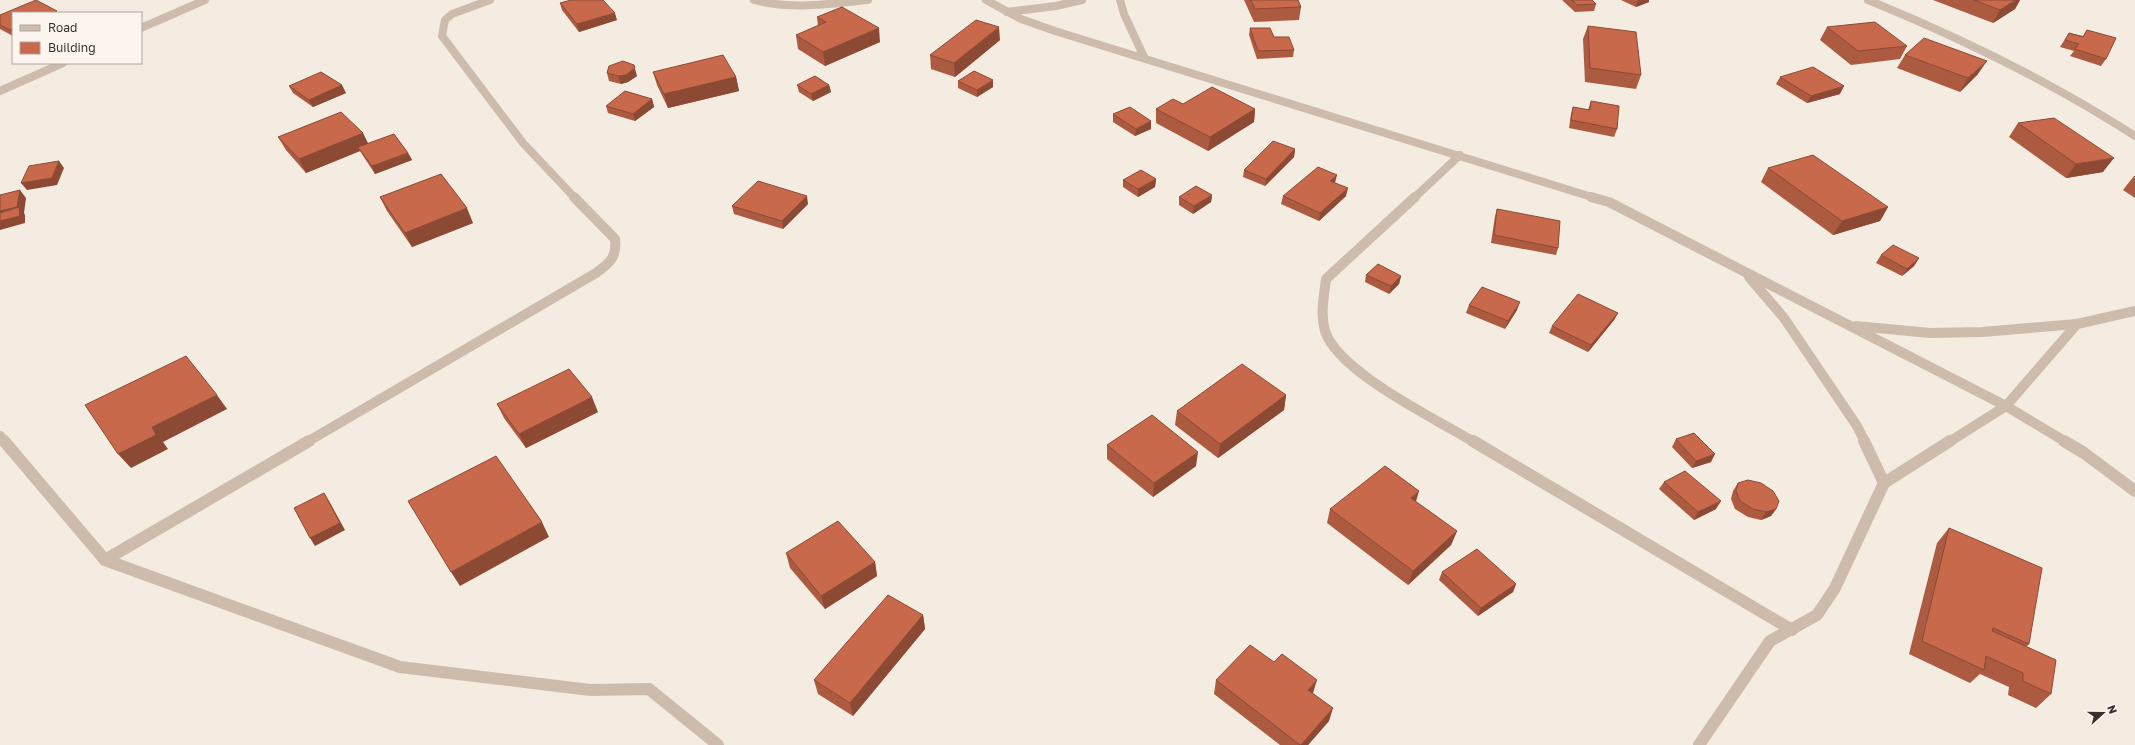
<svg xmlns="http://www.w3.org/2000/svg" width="2135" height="745" font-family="'Golos Text',sans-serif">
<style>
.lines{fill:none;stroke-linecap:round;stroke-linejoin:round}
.minor-far2{stroke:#cdbbac;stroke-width:8}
.minor-far1{stroke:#cdbbac;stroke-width:10}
.minor{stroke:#cdbbac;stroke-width:12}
.wall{fill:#ac5a40}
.shaded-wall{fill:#8c4a34}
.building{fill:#c8694b;stroke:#8c4a34}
</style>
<rect width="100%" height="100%" fill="#f4ebe1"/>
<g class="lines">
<!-- minor-far2 -->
<g class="minor-far2">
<path d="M490,0L452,14L445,20L442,36L523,143L575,198"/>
<path d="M754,0C792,10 829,4 868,0"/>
<path d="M986,0L1021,19L1055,31L1595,198"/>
<path d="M1120,0L1124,14L1144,57"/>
<path d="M1868,0C1961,38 2050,81 2135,136"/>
<path d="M1007,12L1056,6L1082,0"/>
<path d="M141,28L205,0"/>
<path d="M0,91L63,63"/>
<path d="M1414,198L1460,155"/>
</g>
<!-- minor-far1 -->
<g class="minor-far1">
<path d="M1415,197L1326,279C1324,296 1320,314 1325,331C1338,372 1436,419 1474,442"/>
<path d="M1591,197L1609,202L2006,406L2066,442"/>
<path d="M1749,277L1784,318L1857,426L1865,442"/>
<path d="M1856,326L1930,333L1982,332L2077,324"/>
<path d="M0,436L5,442"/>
<path d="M307,442L596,273C610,263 617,257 615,239L574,197"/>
<path d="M1949,442L2006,406L2077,324L2135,311"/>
</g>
<!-- minor -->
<g class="minor">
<path d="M4,441L105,560L400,667L590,690L649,689L718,745"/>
<path d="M1473,441L1792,630"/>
<path d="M1864,441L1884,483"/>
<path d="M2064,441L2084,453L2135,491"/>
<path d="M105,560L309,441"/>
<path d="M1699,745L1770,641L1817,615L1835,588L1884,483L1950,441"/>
</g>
</g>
<!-- wall -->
<g class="wall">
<path d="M1244,0H1298L1301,7L1299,20L1254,22Z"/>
<path d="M1562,0H1592L1596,4L1594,11L1575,12Z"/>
<path d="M1621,0H1649V2L1636,7Z"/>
<path d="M1933,0H2020L2015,9L1993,23Z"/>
<path d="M560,3L617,20L579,32L562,10Z"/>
<path d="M13,13V36L0,29V15Z"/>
<path d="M817,17L880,42L825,66L798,49L796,35L818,26Z"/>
<path d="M1588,26L1641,75L1636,89L1585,82L1583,39Z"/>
<path d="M1827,27L1907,46L1900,59L1851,65L1820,40Z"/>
<path d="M1250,28L1274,37L1294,50L1293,57L1257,59L1249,35Z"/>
<path d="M2087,30L2106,59L2101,66L2070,56L2074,51L2060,47L2069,33L2083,36Z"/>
<path d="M1000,40L955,77L931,69L930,55Z"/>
<path d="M1905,55L1978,74L1960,92L1897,68Z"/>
<path d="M653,72L736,77L739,91L668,108L657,85Z"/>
<path d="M607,73L637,76L628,82L621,84L609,81Z"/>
<path d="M1780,77L1840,94L1807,103L1776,84Z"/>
<path d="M958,81L993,87L977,97L958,88Z"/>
<path d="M797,85H829L831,92L813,101L799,92Z"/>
<path d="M289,86L346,93L313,107L293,93Z"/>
<path d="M652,99L654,107L635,121L608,113L606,106Z"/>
<path d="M1591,101L1617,129L1614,137L1569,128L1571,114L1573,107L1588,110Z"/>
<path d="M1183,104L1255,109L1254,122L1208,151L1156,123V109Z"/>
<path d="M1113,114L1151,121V129L1135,136L1113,122Z"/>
<path d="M2018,123L2103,172L2066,178L2009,137Z"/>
<path d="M278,137L367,143L408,153L412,160L375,174L360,151L306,173L286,150Z"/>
<path d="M1295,149L1294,157L1265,186L1243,177L1244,170Z"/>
<path d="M1768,168L1888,207L1880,221L1833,235L1761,182Z"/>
<path d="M2134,176H2135V198L2123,190Z"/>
<path d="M1156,179L1155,187L1138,197L1123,187V180Z"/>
<path d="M1335,183L1346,196L1319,221L1281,204L1283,196Z"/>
<path d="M1212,195L1211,202L1193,214L1179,205V197Z"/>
<path d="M380,197L473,223L412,247L387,211Z"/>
<path d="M808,204L783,229L734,214L732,206Z"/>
<path d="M1497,209L1558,248L1556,255L1491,243L1495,216Z"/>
<path d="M1881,255L1919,258L1914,266L1902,276L1876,263Z"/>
<path d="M1366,275L1401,276L1399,284L1389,294L1365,282Z"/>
<path d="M1469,305L1517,310L1505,329L1466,313Z"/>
<path d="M1618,313L1614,320L1588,352L1549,333L1552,326Z"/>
<path d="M1286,395L1284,410L1218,458L1175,425L1177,411Z"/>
<path d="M497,404L598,412L526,448L504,418Z"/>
<path d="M1676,439L1711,462L1692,468L1672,447Z"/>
<path d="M1107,445L1196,466L1153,497L1107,459Z"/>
<path d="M1664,482L1716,509L1694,520L1659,489Z"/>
<path d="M1738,483L1776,509L1771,516L1761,520L1748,517L1735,509L1731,499L1733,491Z"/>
<path d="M1330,509L1457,531L1451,545L1408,585L1327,523Z"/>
<path d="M1949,528L2029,644L2026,647L2051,694L2036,708L2008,695L2009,687L1980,674L1970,683L1909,654L1937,543Z"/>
<path d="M786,553L875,562L877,576L825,609L790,568Z"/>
<path d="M1442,572L1516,584L1513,592L1478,616L1439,580Z"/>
<path d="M923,615L925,629L853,716L818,694L814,680Z"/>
<path d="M1274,662L1313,693V694L1329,721L1308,745H1280L1214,694L1216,680Z"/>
</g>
<!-- shaded-wall -->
<g class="shaded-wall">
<path d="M1638,0H1649V2L1636,7Z"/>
<path d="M2016,0H2020L2015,9L1993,23L2000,10Z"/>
<path d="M615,13L617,20L579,32L577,24Z"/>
<path d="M999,27L1000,40L955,77L954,63Z"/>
<path d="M879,28L880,42L825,66L823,52Z"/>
<path d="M13,29V34L10,30Z"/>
<path d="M1987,61L1978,74L1960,92L1968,78Z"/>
<path d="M634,65L637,76L628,82L621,84L618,76Z"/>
<path d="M736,77L739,91L668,108L664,94Z"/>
<path d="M993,80V87L977,97V90Z"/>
<path d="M342,85L346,93L313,107L309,100Z"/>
<path d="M829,85L831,92L813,101L811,94Z"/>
<path d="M1844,86L1840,94L1807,103L1811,96Z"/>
<path d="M652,99L654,107L635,121L633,114Z"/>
<path d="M1255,109L1254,122L1208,151L1210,137Z"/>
<path d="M1151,121V129L1135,136L1136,129Z"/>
<path d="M363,133L370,147H358L360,151L306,173L299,159Z"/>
<path d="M1295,149L1294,157L1265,186L1266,179Z"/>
<path d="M408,153L412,160L375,174L372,166Z"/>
<path d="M2114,158L2103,172L2066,178L2076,164Z"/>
<path d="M59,161L64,168L57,185L27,190L21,183Z"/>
<path d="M1337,175L1335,183L1330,181Z"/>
<path d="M1156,179L1155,187L1138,197V189Z"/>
<path d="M1348,188L1346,196L1319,221L1320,213Z"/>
<path d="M20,190L26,198L24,213L25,215V223L0,230V211Z"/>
<path d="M1212,195L1211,202L1193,214L1194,206Z"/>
<path d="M807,196L808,204L783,229L782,221Z"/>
<path d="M1888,207L1880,221L1833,235L1842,221Z"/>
<path d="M467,208L473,223L412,247L405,233Z"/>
<path d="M1919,258L1914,266L1902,276L1907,269Z"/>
<path d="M1401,276L1399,284L1389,294L1391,286Z"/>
<path d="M1520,302L1517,310L1505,329L1508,321Z"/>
<path d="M1618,313L1614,320L1588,352L1591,345Z"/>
<path d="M217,395L227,409L163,442L168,449L131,468L118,454L152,427Z"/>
<path d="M1286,395L1284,410L1218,458L1220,444Z"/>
<path d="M592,397L598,412L526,448L519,434Z"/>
<path d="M1198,452L1196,466L1153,497L1154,483Z"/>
<path d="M1715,454L1711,462L1692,468L1696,461Z"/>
<path d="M1419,491L1415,505L1411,498Z"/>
<path d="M324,493L329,501L345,530L315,546L310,538Z"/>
<path d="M1721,501L1716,509L1694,520L1698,512Z"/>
<path d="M1776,509L1771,516L1761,520L1766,512Z"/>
<path d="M542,522L549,537L460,586L451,572Z"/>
<path d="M1457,531L1451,545L1408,585L1413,571Z"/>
<path d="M875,562L877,576L825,609L821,596Z"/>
<path d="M1516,584L1513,592L1478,616L1481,608Z"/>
<path d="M923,615L925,629L853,716L850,703Z"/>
<path d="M1317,680L1313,693L1304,704L1308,690Z"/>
<path d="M1333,708L1329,721L1308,745H1301Z"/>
</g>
<!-- building -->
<g class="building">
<path d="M36,0L57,11L53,13H13V29L10,30L0,25V15Z"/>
<path d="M571,0H603L615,13L577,24L560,3Z"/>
<path d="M1251,0H1298L1301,7L1255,9Z"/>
<path d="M1572,0H1592L1596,4L1577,5Z"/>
<path d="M1974,0H2016L2000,10Z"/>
<path d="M842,7L879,28L823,52L796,35L826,22L817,17Z"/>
<path d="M976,20L999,27L954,63L930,55Z"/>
<path d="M1875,22L1907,46L1858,51L1827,27Z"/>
<path d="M1588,26L1636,32L1641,75L1590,68Z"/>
<path d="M1250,28H1270L1274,37H1289L1294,50L1258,51Z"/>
<path d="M2087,30L2116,38L2106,59L2075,49L2079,44L2065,40L2069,33L2083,37Z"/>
<path d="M1924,38L1987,61L1968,78L1905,55Z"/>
<path d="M723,55L736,77L664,94L653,72Z"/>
<path d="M623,61L634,65L635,68L626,75L618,76L607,73L609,66Z"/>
<path d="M1813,67L1844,86L1811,96L1780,77Z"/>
<path d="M974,71L993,80L977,90L958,81Z"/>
<path d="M321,72L342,85L309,100L289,86Z"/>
<path d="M815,76L829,85L811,94L797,85Z"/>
<path d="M1212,87L1255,109L1210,137L1156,109L1173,99L1183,104Z"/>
<path d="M625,91L652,99L633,114L606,106Z"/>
<path d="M1591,101L1619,106L1617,129L1571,120L1573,107L1590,110Z"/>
<path d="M1130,107L1151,121L1136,129L1113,114Z"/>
<path d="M341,112L363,133L299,159L278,137Z"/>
<path d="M2054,118L2114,158L2076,164L2018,123Z"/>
<path d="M394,134L408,153L372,166L358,147Z"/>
<path d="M1273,141L1295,149L1266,179L1244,170Z"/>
<path d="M1813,155L1888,207L1842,221L1768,168Z"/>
<path d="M59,161L52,178L21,183L29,166Z"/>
<path d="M1318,167L1337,175L1330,181L1348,188L1320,213L1283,196Z"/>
<path d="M1141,170L1156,179L1138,189L1123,180Z"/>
<path d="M441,174L467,208L405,233L380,197Z"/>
<path d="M758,181L807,196L782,221L732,206Z"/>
<path d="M1196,186L1212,195L1194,206L1179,197Z"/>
<path d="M20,190L17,207L0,211V195Z"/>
<path d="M19,207L20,216L0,221V213Z"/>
<path d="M1497,209L1560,221L1558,248L1494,235Z"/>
<path d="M1893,245L1919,258L1907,269L1881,255Z"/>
<path d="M1378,264L1401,276L1391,286L1366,275Z"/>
<path d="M1482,287L1520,302L1508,321L1469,305Z"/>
<path d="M1578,294L1618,313L1591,345L1552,326Z"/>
<path d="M186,356L217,395L152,427L156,435L118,454L85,405Z"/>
<path d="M1242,364L1286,395L1220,444L1177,411Z"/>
<path d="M569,369L592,397L519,434L497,404Z"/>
<path d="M1152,415L1198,452L1154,483L1107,445Z"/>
<path d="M1694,433L1715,454L1696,461L1676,439Z"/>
<path d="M496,456L542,522L451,572L408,501Z"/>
<path d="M1385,466L1419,491L1411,498L1457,531L1413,571L1330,509Z"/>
<path d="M1685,471L1721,501L1698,512L1664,482Z"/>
<path d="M1748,480L1761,483L1773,491L1779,501L1776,509L1766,512L1753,509L1740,501L1736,491L1738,483Z"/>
<path d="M324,493L340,523L310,538L294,508Z"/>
<path d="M838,521L875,562L821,596L786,553Z"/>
<path d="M1949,528L2042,568L2029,644L1993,628L1992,631L2056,660L2051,694L2023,681V673L1986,656L1984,670L1922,641Z"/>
<path d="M1477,549L1516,584L1481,608L1442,572Z"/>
<path d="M888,595L923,615L850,703L814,680Z"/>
<path d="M1250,645L1274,662L1282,654L1317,680L1308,690L1333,708L1301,745H1300L1216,680Z"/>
</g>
<!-- legend -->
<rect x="12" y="12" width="130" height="52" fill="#fbf5ee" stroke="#aea6a0"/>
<rect x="20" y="25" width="20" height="6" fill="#cdbbac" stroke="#aea6a0"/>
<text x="48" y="32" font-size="12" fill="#3b302b">Road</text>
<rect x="20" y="42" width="20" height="12" fill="#c8694b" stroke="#aea6a0"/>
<text x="48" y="52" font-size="12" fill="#3b302b">Building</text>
<!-- north arrow -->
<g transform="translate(2103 713) rotate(69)" stroke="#fbf5ee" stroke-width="3" paint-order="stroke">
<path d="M0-3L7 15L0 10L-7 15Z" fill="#3b302b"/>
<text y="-6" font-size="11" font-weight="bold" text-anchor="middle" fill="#3b302b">N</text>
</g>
</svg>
